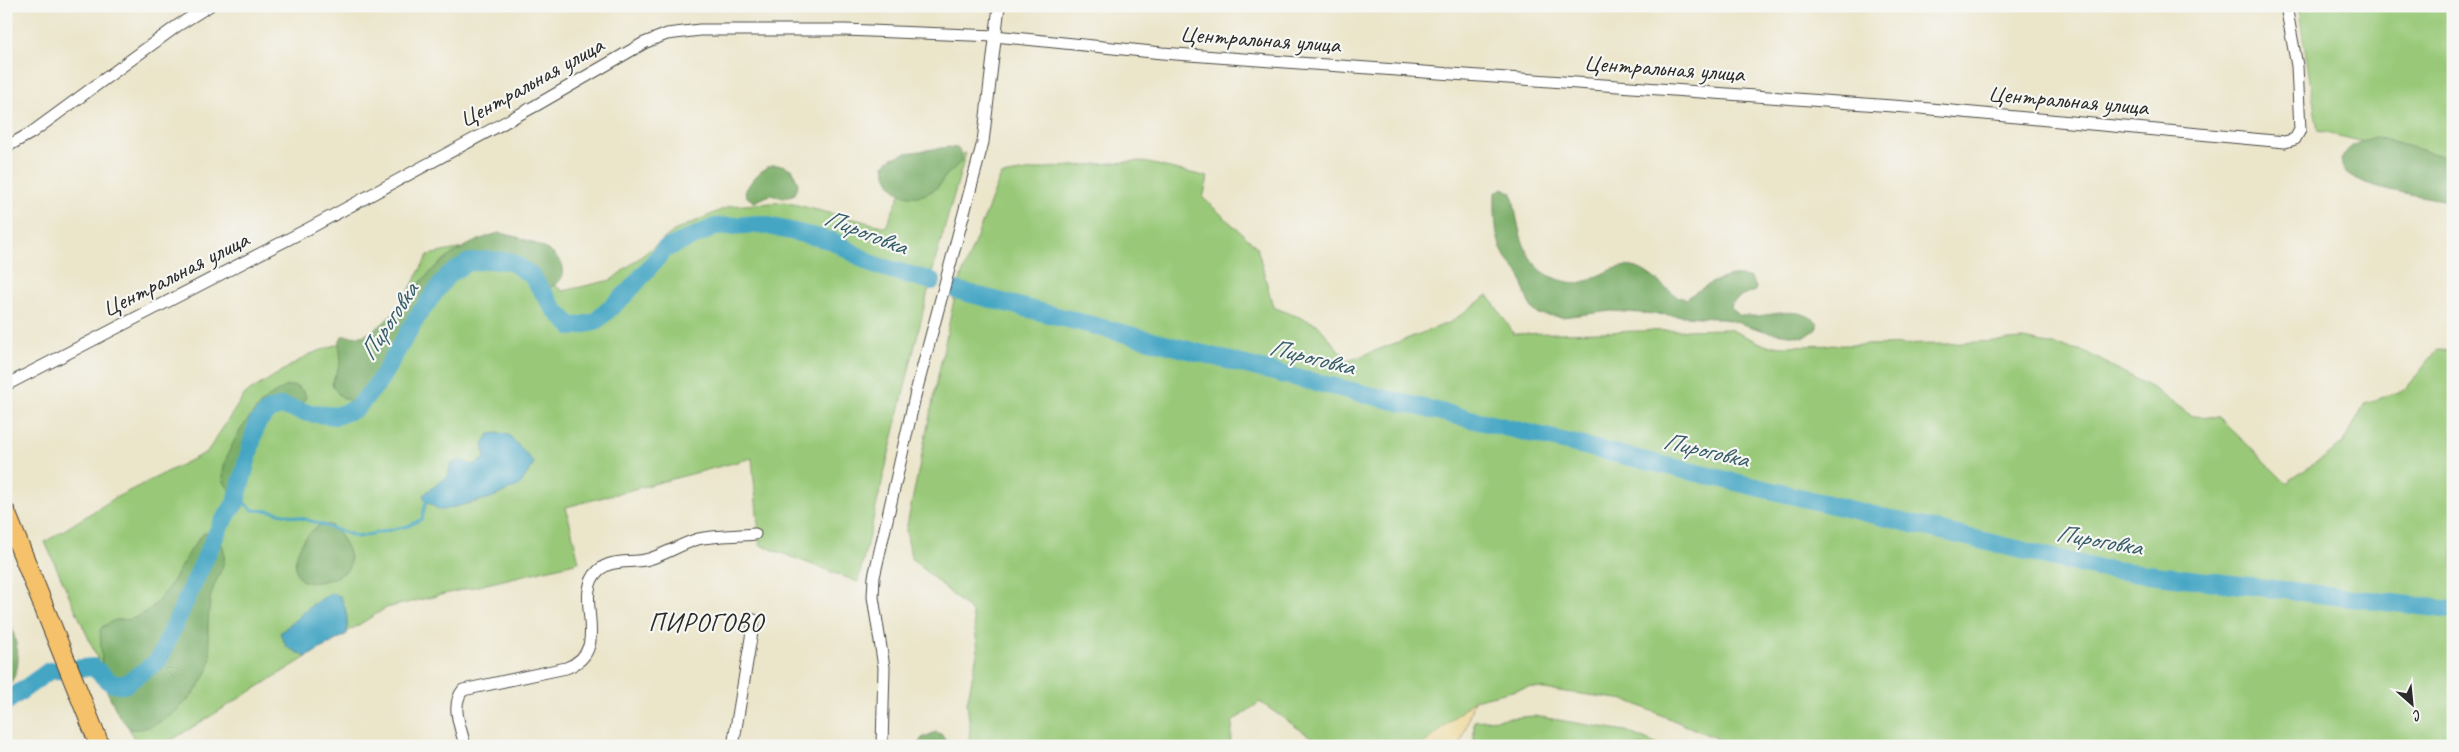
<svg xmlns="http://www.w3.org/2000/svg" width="2459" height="752" font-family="Caveat,sans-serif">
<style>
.green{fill:#99c978;stroke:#627a52}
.forest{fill:#7aad68;stroke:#526c4a}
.sand{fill:#eeda9e;stroke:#8c8264}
.water{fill:#44a6c4;stroke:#386878}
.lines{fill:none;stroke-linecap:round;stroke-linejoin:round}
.stream{stroke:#44a6c4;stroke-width:3}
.river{stroke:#44a6c4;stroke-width:18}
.street-casing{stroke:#484743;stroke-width:13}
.primary-casing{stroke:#484743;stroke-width:21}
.street{stroke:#fff;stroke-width:11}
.primary{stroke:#f5c16b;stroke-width:19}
.labels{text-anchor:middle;stroke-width:4.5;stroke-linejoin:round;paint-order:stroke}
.street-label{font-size:24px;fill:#2b2b2b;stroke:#f6f6f2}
.water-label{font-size:25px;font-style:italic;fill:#355c68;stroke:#f6f6f2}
.quarter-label{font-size:26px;letter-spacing:1px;fill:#2b2b2b;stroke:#f6f6f2}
</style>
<rect width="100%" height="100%" fill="#f6f6f2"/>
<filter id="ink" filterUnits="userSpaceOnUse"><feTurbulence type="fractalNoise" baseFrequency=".02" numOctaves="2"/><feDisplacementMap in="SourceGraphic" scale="10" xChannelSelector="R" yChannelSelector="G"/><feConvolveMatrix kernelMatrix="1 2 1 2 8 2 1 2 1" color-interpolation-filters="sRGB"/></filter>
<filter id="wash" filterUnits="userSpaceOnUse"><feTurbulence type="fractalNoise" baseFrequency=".0096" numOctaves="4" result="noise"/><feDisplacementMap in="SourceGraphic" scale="20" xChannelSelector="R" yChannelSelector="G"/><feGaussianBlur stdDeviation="1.12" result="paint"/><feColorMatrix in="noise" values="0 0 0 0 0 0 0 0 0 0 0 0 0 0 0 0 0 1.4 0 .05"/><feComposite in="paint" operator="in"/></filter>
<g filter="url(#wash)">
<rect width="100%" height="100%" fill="#ebe5ca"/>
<!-- green -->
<g class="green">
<path d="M2298,6H2453V163L2318,131Z"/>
<path d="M966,153L936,258L858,582L760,545L752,458L566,507L579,562L386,608L162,746H137L45,542L115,498L207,452L245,394L308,355L352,339L375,347L400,307L428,255L492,242L563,291L611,280L674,231L730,206L785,202L886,227L909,173Z"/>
<path d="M1140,161L1208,177L1203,198L1257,247L1273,307L1317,324L1348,361L1451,322L1488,295L1514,334L1729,329L1767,346L1948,344L2023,339L2084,351L2154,389L2192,416L2219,417L2286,483L2343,444L2365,403L2405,390L2437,350L2453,351V746H1734L1626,700L1529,687L1474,700L1428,741L1417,746H1324L1260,702L1233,721L1230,746H968L970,729L967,703L978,649L972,612L911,558L906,530L956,290L1001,175L1046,168Z"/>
<path d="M1534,716L1626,731L1660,746H1474V721Z"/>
</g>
<!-- forest -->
<g class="forest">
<path d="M2375,137L2453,159V202C2425,196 2368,190 2347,173C2342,170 2342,164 2341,159C2350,144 2359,142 2375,137Z"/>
<path d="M948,147L957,148L961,153L962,160C957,167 950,171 945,177C942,180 941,184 938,187C914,206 888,195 884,165L892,158L906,153Z"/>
<path d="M772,165H782L793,170L798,184L795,194L784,198L770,195L754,202L747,197L745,192C752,179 759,171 772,165Z"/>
<path d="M1503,188L1512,193C1519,227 1521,269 1560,280C1568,282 1575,284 1583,282C1599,277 1615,264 1633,267C1653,271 1666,294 1685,299C1706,286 1726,270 1751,278L1756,287L1755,291L1740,297L1732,303L1731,308L1739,315C1766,321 1795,301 1818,323V328L1805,337L1768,332L1729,320L1714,318L1611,311L1562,317L1538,314C1525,305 1526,289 1520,276C1517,269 1510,264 1506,258C1494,239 1495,215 1495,193Z"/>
<path d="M499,233C516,235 569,251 563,275C561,280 558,284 553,286C524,292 532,270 517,260C511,255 502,257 495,257C467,259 445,270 427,292C411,311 373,402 349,401L339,395L332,384L341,360L339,343L342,336C348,336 355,337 361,336C384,332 417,284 434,268C452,252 476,239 499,233Z"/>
<path d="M286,386H296L304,392L306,397L301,405C293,409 282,409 274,413C251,427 260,470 240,491H230C227,486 223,482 223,477C222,452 251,411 269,397C274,393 281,390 286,386Z"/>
<path d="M321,524L331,525C340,533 357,558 347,570C344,574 336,577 330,579C310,586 292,585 296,558C299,543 309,532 321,524Z"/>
<path d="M204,533L214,534C238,558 214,575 210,600C209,610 208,621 208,631C208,641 212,652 210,662C205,690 161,734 130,729L119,716L103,683L100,631L102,627C106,625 111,621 116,620C121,619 127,620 132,619C170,605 178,560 204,533Z"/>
<path d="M6,595C7,602 7,608 9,615C14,643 28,663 6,689Z"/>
<path d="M936,732L941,734L949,746H917L922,738Z"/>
</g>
<!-- sand -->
<path class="sand" d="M1474,700L1460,746H1417L1428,741Z"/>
<!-- water -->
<g class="water">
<path d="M501,433L509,435L534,463L520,485L491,498L443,510H439L426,501L423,495L448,476L451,463L463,461L473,465L485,459L483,444L489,434Z"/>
<path d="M331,593L340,596C347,609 348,620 347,634L306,657L287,647L280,633L312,605Z"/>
</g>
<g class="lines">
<!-- stream -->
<path class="stream" d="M236,502H243L253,510L271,511L305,519L358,537L408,526L422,519L426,501"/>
<!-- river -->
<g class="river">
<path d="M956,290L1285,375L2097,568L2453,610"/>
<path d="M6,702L49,671L93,667L111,683L124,685L158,661L221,524L236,502L257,423L269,410L282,406L308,413L336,416L357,408L378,383L419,314L448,275L467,263L486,260L510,261L531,275L555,310L572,327L595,322L628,292L665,249L715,227L760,224L833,241L874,265L932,281"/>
</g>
</g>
</g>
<g filter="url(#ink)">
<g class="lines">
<defs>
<g id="street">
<path d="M6,147L31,133L177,26L209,6"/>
<path d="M6,385L306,230L535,106L644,43L667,34L700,30H845L995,36L1162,53L1920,108L2285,142L2295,139L2300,130L2297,66L2286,6"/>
<path d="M465,746C461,727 450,706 463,690L566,668C615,650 571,597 598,571C611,558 632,564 649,559C666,554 681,544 698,539C716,535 737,536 755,534"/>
<path d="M733,746L754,620"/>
<path d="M882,746L884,667L873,597L874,577L916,392L983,142L999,6"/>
</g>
<path id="primary" d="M6,513L100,746"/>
</defs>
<!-- street casing -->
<use href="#street" class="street-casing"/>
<!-- primary casing -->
<use href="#primary" class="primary-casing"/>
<!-- street -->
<use href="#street" class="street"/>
<!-- primary -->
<use href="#primary" class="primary"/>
</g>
</g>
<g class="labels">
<!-- street labels -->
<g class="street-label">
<text transform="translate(1260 39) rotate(4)" y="8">Центральная улица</text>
<text transform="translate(1664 68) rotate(4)" y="8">Центральная улица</text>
<text transform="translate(531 82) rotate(-29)" y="8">Центральная улица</text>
<text transform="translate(2068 100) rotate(5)" y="8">Центральная улица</text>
<text transform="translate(175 274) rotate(-27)" y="8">Центральная улица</text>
</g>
<!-- water labels -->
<g class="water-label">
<text transform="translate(866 231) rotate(21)" y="9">Пироговка</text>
<text transform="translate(388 321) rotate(-57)" y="9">Пироговка</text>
<text transform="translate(1312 356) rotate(14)" y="9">Пироговка</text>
<text transform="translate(1706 449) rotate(13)" y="9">Пироговка</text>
<text transform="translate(2099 539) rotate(10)" y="9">Пироговка</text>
</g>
<!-- quarter labels -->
<g class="quarter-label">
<text x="706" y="631">ПИРОГОВО</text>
</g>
</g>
<!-- margin -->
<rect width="2459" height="752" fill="none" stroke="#f6f6f2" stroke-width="25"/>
<!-- north arrow -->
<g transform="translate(2412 704) rotate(153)" stroke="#f6f6f2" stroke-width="4" paint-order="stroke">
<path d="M0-4L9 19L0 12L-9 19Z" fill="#2b2b2b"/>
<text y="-8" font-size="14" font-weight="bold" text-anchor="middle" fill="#2b2b2b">С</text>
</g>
</svg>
